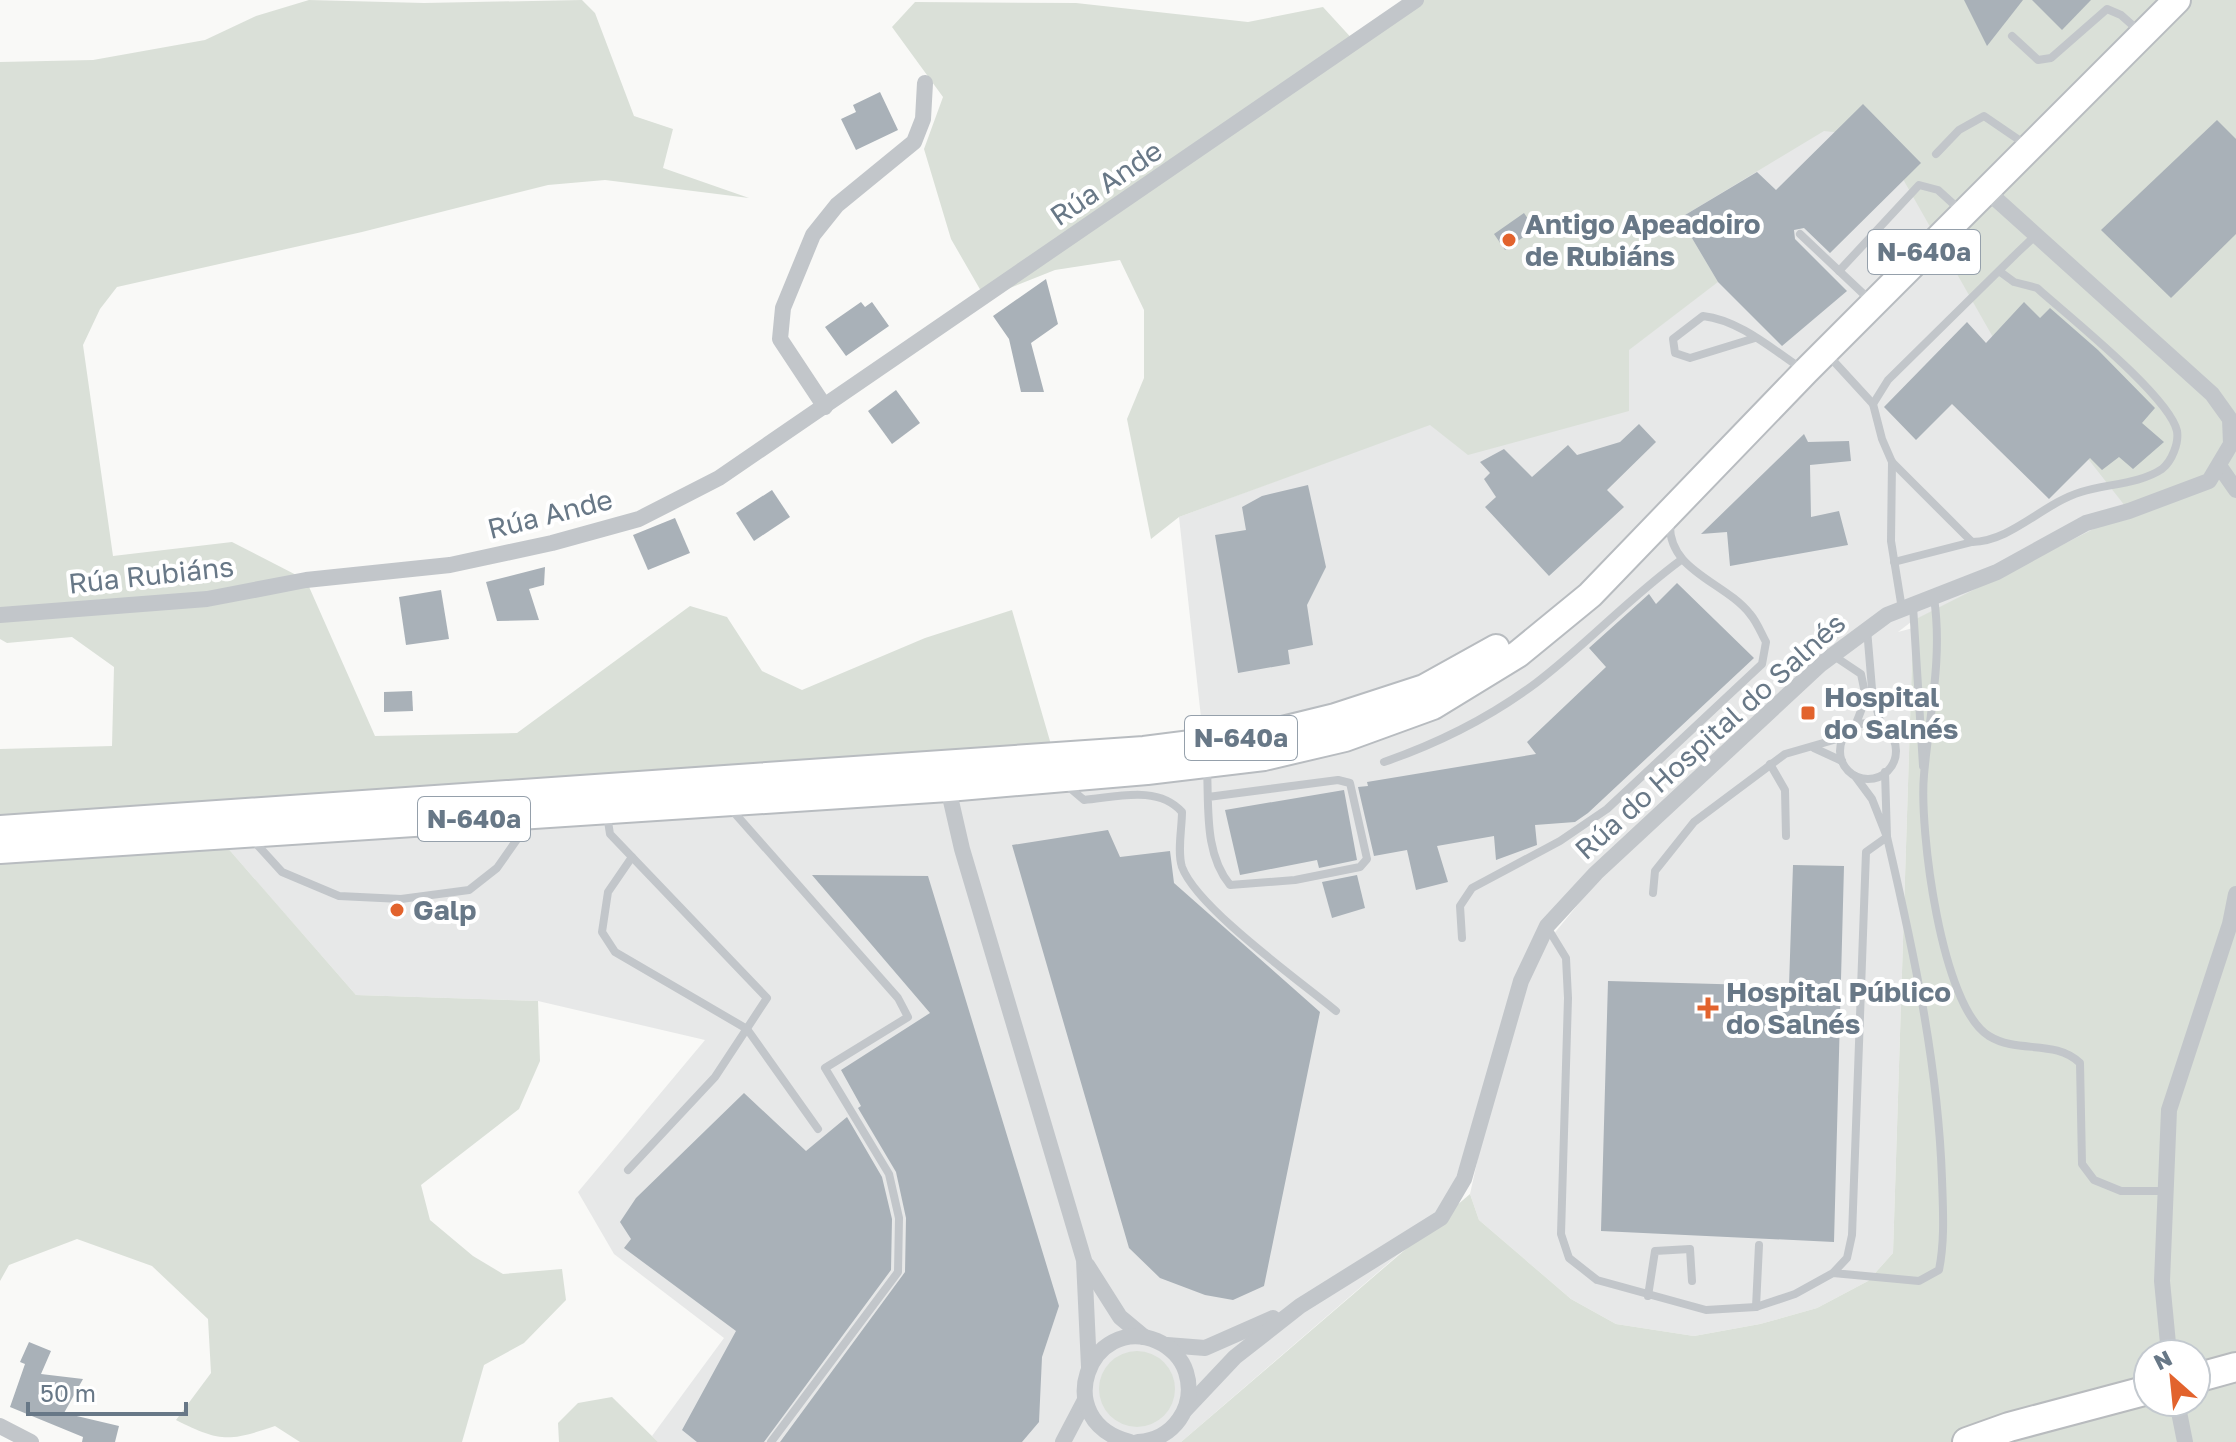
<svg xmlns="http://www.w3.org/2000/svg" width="2236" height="1442" font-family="'Golos Text',sans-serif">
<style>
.built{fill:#e7e8e8;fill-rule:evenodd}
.green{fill:#dae0d8;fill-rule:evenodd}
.building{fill:#a9b1b8}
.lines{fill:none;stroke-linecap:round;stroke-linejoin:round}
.primary-casing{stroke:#b8bcc0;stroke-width:30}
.trunk-casing{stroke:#b8bbbe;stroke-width:32}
.service{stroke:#c2c6ca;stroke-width:8}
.minor{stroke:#c2c6ca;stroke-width:16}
.primary{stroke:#fff;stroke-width:26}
.trunk{stroke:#fff;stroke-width:28}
.poi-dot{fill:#e2632d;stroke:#fff;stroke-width:3}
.labels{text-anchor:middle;stroke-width:8;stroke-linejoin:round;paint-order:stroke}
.shield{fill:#fff;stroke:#95a0ab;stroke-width:2}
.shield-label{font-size:26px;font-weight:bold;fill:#687887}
.street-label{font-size:28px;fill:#687887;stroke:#fff}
.poi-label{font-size:28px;font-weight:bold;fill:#687887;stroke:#fff;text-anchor:start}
</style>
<rect width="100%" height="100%" fill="#f9f9f7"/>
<!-- built -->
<path class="built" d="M1961,0L2220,467L1911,622L1898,632L1913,628L1893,1253L1868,1281L1817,1308L1760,1324L1694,1336L1616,1324L1571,1299L1479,1220L1470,1194L1501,1054L1441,1218L1181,1442H658L652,1436L724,1338L614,1254L578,1192L705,1040L538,1001L356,995L218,837L1206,763L1179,517L1628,350L1717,282L1680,218ZM1585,896L1538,953L1547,926Z"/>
<!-- green -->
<g class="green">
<path d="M309,0L424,3L582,0L595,13L634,116L673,129L663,168L749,198L605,180L548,185L362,232L117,287L100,309L83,345L113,556L232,542L306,580L375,736L517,733L690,606L727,617L762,671L802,690L925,638L1012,610L1061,779L219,838L356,995L538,1001L540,1061L519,1109L421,1185L430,1220L473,1256L503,1274L562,1269L566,1300L524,1343L484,1365L462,1442H300L275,1426C228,1442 220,1442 176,1420L211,1373L208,1319L152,1266L77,1239L9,1265L0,1281V749L112,746L114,667L72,637L7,643L0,639V62L93,60L205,40L256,16Z"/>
<path d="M1416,0H2236V1442H1181L1470,1194L1479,1220L1571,1299L1616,1324L1694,1336L1760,1324L1817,1308L1868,1281L1893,1253L1913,628L1910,622L2129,511L1994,339L1879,137L1824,131L1680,218L1718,282L1629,350V411L1468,455L1430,425L1179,517L1151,539L1127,419L1144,378V310L1120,260L1055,270L985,298L951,239L924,149L943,97L892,27L915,2L1076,3L1248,22L1323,7L1356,43ZM2148,1354H2196V1402H2148Z"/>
<circle cx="1137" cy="1389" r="38"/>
<path d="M612,1397L658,1442H559L558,1423L578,1403Z"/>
</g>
<!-- building -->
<g class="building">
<path d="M1964,0H2023L1987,46Z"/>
<path d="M2032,0H2091L2062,30Z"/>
<path d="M880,92L898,130L856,150L841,119L856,112L853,105Z"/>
<path d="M1863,104L1921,163L1830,253L1804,228L1794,230L1795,239L1847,291L1782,346L1718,282L1680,218L1757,172L1776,190Z"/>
<path d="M2217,120L2236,139V234L2171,298L2101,230Z"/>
<path d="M1524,213L1535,229L1505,250L1494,234Z"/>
<path d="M1046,279L1058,324L1031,343L1044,392H1021L1009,339L993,316Z"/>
<path d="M861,302L865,307L872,302L889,326L846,356L825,327Z"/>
<path d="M2024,302L2040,318L2050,308L2098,350L2155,408L2142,423L2164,442L2133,469L2119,457L2102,470L2090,458L2049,499L1952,404L1916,440L1884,407L1967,322L1986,343Z"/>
<path d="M896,390L920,423L892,444L868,411Z"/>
<path d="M1639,424L1656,442L1607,490L1624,507L1549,576L1485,507L1496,497L1484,479L1490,473L1480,462L1504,449L1532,477L1568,445L1577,455L1620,442Z"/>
<path d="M1804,434L1808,442L1849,441L1851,461L1810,465L1811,517L1839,511L1848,545L1730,566L1727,532L1701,534Z"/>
<path d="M1308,485L1326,567L1307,605L1313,645L1288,650L1290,664L1238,673L1215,535L1246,530L1242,507L1262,496Z"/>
<path d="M772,490L790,517L754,541L736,513Z"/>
<path d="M675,518L690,553L648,570L633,535Z"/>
<path d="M545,567L544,585L529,589L539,620L497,621L486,582Z"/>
<path d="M1677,583L1754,658L1588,813L1575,822L1535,825L1537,845L1496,860L1494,836L1437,846L1448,882L1416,890L1407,850L1374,856L1358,787L1368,786L1367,782L1536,754L1527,742L1606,667L1589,648L1649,594L1656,604Z"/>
<path d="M441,590L449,639L406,645L399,597Z"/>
<path d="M412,691L413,711L384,712V692Z"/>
<path d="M1344,790L1357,860L1319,868L1317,860L1240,875L1225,810Z"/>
<path d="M1108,830L1120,857L1170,851L1174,883L1320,1012L1264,1286L1233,1300L1205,1295L1160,1278L1129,1248L1012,845Z"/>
<path d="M1793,865L1844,866L1834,1242L1601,1231L1608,981L1789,986Z"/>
<path d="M812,875L928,876L1059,1306L1042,1357L1039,1422L1022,1442H780L905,1272L906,1218L896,1172L858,1108L861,1106L841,1070L930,1013Z"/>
<path d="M1357,875L1365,908L1332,918L1322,882Z"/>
<path d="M744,1093L806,1151L847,1117L882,1177L892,1219L891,1270L764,1442H697L682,1430L736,1331L624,1248L631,1239L620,1222L636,1198Z"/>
<path d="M29,1342L51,1351L41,1374L83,1379L64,1413L119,1426L115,1442H82L83,1437L10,1407L25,1364L20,1362Z"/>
</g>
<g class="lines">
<defs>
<g id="primary">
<path d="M0,829L1144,750L1262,735L1335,717L1424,688L1496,648"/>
<path d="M0,850L948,788L1147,771L1264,757L1345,738L1433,706L1518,654L1590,595L1806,371L2177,0"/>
</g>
<g id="trunk">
<path d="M2196,1378L2236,1367"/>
<path d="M1967,1442L2009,1427L2148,1390"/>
</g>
</defs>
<!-- primary casing -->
<use href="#primary" class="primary-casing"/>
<!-- trunk casing -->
<use href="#trunk" class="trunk-casing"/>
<!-- service -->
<g class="service">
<path d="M2012,36L2038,60L2051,58L2107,9L2121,15L2139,31"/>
<path d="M1936,154L1959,130L1984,116L2025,144"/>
<path d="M1800,234L1872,302"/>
<path d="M1839,271L1919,185L1938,190L1960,210"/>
<path d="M1999,271L2014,282L2037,288C2067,315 2169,396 2177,431C2179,443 2172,461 2162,469C2140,484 2106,484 2081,492C2042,504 2012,541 1972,542L1892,462L1882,439L1873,404L1888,380L2017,253L2036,235"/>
<path d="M1755,338L1690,358L1675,353L1673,339L1703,316C1739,320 1772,349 1802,369"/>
<path d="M1828,355L1873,404"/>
<path d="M1892,462L1891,541L1902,609"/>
<path d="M1894,562L1972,542"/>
<path d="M1934,598C1943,658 1929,716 1924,775C1919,828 1941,1007 1989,1036C2018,1054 2055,1039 2080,1063L2082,1164L2094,1180L2121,1191H2165"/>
<path d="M1913,606L1923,766"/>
<path d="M1867,629L1872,689L1881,726"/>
<path d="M1834,656L1861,674L1866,698L1855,726"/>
<circle cx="1868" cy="751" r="28"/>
<path d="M1814,748L1842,761"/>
<path d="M1384,762C1439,743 1489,718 1536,683C1586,645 1629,598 1681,560"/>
<path d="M1770,764L1785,790L1786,836"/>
<path d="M1207,769C1209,808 1204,853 1230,885L1295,880L1360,867L1367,859L1350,783L1338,780L1208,797"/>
<path d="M1855,776L1872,799L1887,837L1885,772"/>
<path d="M1064,783L1084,800C1117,797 1158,785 1182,812C1182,828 1177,852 1182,867C1197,908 1300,981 1336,1011"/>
<path d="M731,809L898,998L908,1017L825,1068L889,1174L899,1218L898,1272L771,1442"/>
<path d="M607,815L610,834L767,998L715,1077L628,1170"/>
<path d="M252,839L282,872L339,896L401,899L469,890L497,868L530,821"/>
<path d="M632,857L608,892L602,932L615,952L747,1029L818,1129"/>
<path d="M1653,893L1655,871L1694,822L1785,754L1844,737"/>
<path d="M1547,927L1566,958L1568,998L1561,1234L1569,1258L1597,1280L1706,1310L1756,1307L1795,1294L1833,1273L1847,1258L1852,1235L1866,852L1887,837C1913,949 1938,1063 1942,1179C1943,1210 1945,1240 1939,1270L1919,1281L1833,1273"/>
<path d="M1462,938L1460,906L1472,888L1560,841L1607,809L1762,664L1766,642C1761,633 1757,622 1750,614C1724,581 1667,571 1670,522"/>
<path d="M1648,1296L1655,1251L1690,1249L1692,1281"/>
<path d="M1756,1307L1759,1245"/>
</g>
<!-- minor -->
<g class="minor">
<path d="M825,407L780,339L783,308L813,235L837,205L914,142L923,119L925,83"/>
<path d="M2220,467L2236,490"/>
<path d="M0,615L207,599L306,580L450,565L552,543L639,519L719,478L1416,0"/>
<path d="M941,784L948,788L962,849L1084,1260L1089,1367"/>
<path d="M1087,1265L1120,1317L1144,1337"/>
<path d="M1167,1345L1205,1348L1273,1318"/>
<path d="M2169,1354L2162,1281L2169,1110L2230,924L2236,894"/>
<path d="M2177,1402L2185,1442"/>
<path d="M1185,1410L1235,1357L1300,1306L1441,1218L1464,1179L1521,981L1547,926L1596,873L1821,664L1887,615L1997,572L2086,523L2129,511L2209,481L2231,444L2230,419L2212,394L1986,190"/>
<path d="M0,1426L31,1442"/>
<path d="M1063,1442L1085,1400"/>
<path d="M1130,1442C1048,1421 1090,1313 1157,1341C1171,1347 1182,1359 1186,1372C1197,1407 1173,1440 1138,1442"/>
</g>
<!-- primary -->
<use href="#primary" class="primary"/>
<!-- trunk -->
<use href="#trunk" class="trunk"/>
</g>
<!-- markers -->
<g class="poi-dot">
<circle cx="1509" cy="240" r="8"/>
<rect x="1800" y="705" width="16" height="16" rx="4"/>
<circle cx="397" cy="910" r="8"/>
<path d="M1704 996h8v8h8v8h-8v8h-8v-8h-8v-8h8z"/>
</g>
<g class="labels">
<!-- shield labels -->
<g class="shield">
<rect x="1868" y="230" width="112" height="44" rx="6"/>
<rect x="1185" y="716" width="112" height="44" rx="6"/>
<rect x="418" y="797" width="112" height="44" rx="6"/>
</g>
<g class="shield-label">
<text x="1924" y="261">N-640a</text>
<text x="1241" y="747">N-640a</text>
<text x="474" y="828">N-640a</text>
</g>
<!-- street labels -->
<g class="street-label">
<text transform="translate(1106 183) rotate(-34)" y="10">Rúa Ande</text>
<text transform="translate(550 514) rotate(-14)" y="10">Rúa Ande</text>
<text transform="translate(151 575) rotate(-6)" y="10">Rúa Rubiáns</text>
<text transform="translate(1710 736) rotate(-42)" y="10">Rúa do Hospital do Salnés</text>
</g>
<!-- poi labels -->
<g class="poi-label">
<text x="1525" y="234">Antigo Apeadoiro<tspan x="1525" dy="32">de Rubiáns</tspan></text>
<text x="1824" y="707">Hospital<tspan x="1824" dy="32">do Salnés</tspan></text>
<text x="413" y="920">Galp</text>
<text x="1726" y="1002">Hospital Público<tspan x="1726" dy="32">do Salnés</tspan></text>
</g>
</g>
<!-- north arrow -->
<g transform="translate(2172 1378) rotate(333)"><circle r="38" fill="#ffffff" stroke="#c3c9cf" stroke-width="2"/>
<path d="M0-6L14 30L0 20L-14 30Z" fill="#e2632d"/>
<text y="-12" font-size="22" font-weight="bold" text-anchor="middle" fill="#687887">N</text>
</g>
<!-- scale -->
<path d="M28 1402v12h158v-12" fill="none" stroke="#687887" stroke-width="4"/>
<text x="40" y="1402" font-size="24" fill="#687887" stroke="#ffffff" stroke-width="6" paint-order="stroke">50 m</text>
</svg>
